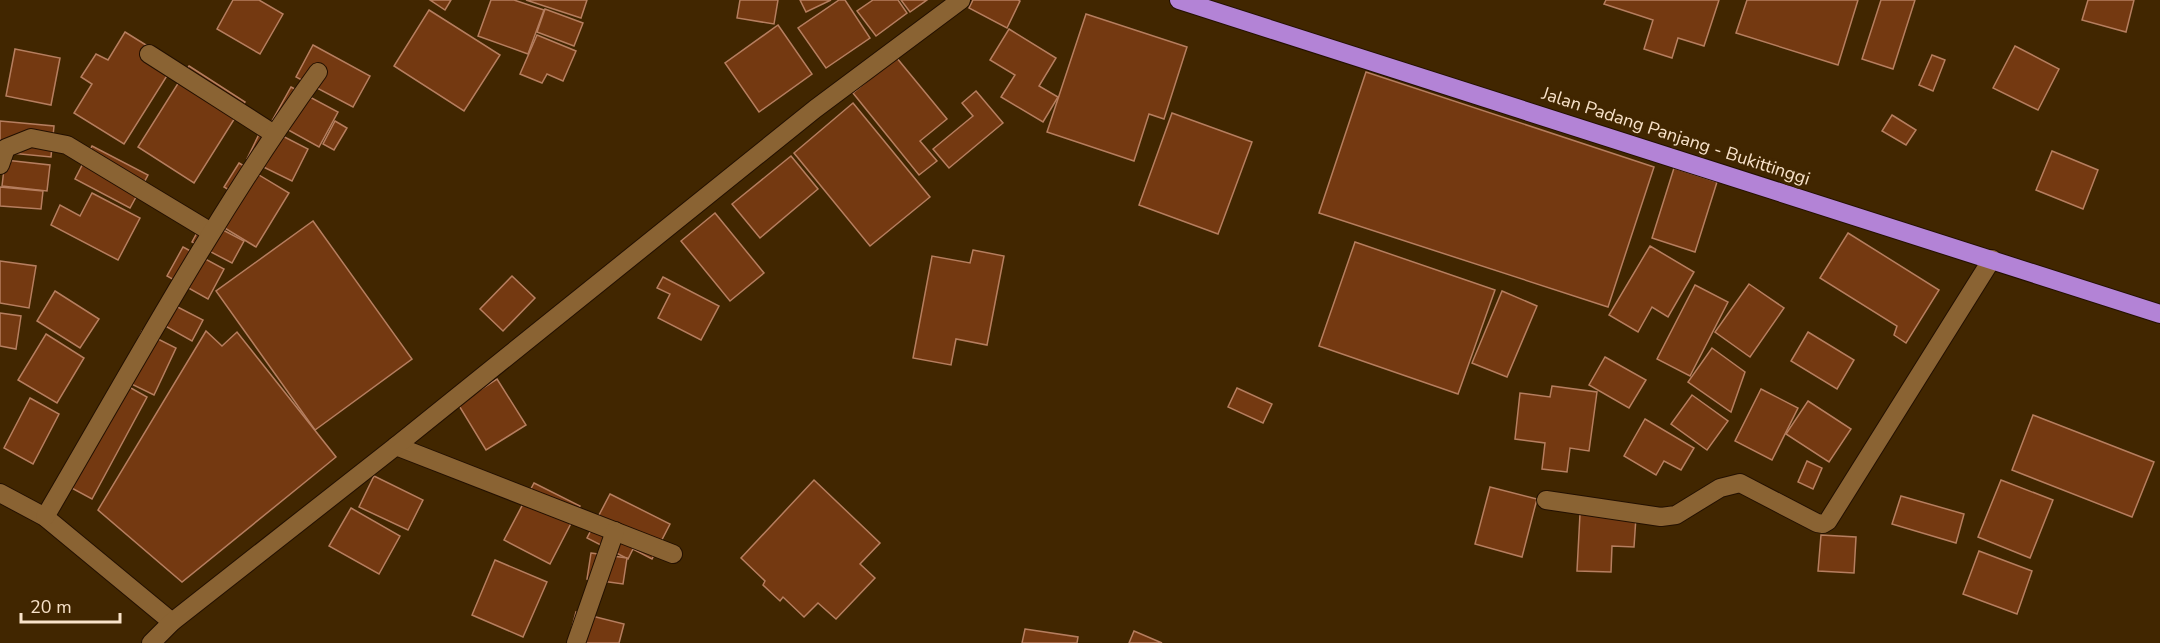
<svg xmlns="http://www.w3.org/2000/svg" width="2160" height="643" font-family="'Nunito Sans',sans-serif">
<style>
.building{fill:#743911;stroke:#b67e5f;stroke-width:1.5}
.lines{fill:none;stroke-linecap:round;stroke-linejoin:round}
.street-casing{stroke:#231000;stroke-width:20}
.highway-casing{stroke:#231000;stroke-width:20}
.street{stroke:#8a6333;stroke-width:18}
.highway{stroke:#b383d6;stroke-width:18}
.labels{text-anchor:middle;stroke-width:6;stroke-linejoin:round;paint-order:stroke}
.street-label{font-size:18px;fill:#f9e3ca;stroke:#412600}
</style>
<rect width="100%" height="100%" fill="#412600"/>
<!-- building -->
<g class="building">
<path d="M233,0H259L283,14L260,54L217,29Z"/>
<path d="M430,0H451L445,10Z"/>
<path d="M491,0H514L544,10L528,54L478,36Z"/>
<path d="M526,0H587L581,18Z"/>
<path d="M740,0H778L774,24L737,18Z"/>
<path d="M800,0H831L806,12Z"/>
<path d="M839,0H845L870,38L826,68L798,28Z"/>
<path d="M873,0H898L907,13L876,36L857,11Z"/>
<path d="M901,0H927L910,12Z"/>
<path d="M973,0H1018L1020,1L1007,28L969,8Z"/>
<path d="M1606,0H1719L1704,46L1678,38L1672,58L1644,49L1653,20L1604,4Z"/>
<path d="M1747,0H1858L1838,65L1736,33Z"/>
<path d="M1881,0H1915L1893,69L1862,59Z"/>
<path d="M2088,0H2134L2126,32L2082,20Z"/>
<path d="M545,9L583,23L574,46L537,32Z"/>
<path d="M429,10L500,55L464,111L394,66Z"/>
<path d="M1086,14L1187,47L1164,119L1149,114L1134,161L1047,132Z"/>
<path d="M778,25L812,74L759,112L725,63Z"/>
<path d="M1009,29L1056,58L1039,86L1058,97L1043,122L1001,97L1015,75L990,60Z"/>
<path d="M125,32L175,63L124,144L74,113L92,84L81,77L96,54L108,60Z"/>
<path d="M537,35L576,51L563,81L547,74L542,83L520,74Z"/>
<path d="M313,45L370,76L353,107L296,77Z"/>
<path d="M2015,46L2059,69L2038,110L1993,88Z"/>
<path d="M15,49L60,58L51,105L6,96Z"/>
<path d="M1932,55L1945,60L1933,91L1919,85Z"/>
<path d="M896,57L947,119L920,141L937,161L919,175L853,93Z"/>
<path d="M189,66L245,102L194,183L138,147Z"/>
<path d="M1366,72L1654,167L1608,307L1319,213Z"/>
<path d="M291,87L338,112L319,147L272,121Z"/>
<path d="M976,91L1003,123L949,168L933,149L973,116L962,103Z"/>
<path d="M853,103L930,197L870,246L794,153Z"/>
<path d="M1172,113L1252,142L1218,234L1139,205Z"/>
<path d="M1892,115L1916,130L1906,145L1882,131Z"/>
<path d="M0,121L54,126L51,157L0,152Z"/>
<path d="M335,121L347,128L334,150L323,144Z"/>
<path d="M263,126L308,149L292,181L247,159Z"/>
<path d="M92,146L148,175L130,208L75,179Z"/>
<path d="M2052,151L2098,170L2083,209L2036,190Z"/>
<path d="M791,156L818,189L760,238L732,204Z"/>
<path d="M5,160L50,165L47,191L2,186Z"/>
<path d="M239,163L289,193L256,247L218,224L236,194L224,187Z"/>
<path d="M1674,168L1717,182L1695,252L1652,238Z"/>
<path d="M0,187L43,191L41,209L0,206Z"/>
<path d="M92,193L140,218L118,260L51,225L60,205L80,216Z"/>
<path d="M715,213L764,273L730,301L681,241Z"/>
<path d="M204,220L244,241L232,263L192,242Z"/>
<path d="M313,221L412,359L315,430L216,291Z"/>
<path d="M1848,233L1939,290L1906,343L1894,335L1897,326L1820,278Z"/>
<path d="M1355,242L1495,290L1458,394L1319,346Z"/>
<path d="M1650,246L1694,272L1668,317L1652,307L1638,332L1609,315Z"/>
<path d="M183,247L224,269L208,299L167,276Z"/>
<path d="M973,250L1004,256L987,345L956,339L951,365L913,358L932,256L970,263Z"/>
<path d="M0,261L36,266L29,308L0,303Z"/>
<path d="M512,276L535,298L503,331L480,309Z"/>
<path d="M663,277L719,306L701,340L658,318L670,294L657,288Z"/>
<path d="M1749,284L1784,308L1750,357L1715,332Z"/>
<path d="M1695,285L1728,302L1690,376L1657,359Z"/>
<path d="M55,291L99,319L80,348L37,321Z"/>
<path d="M1502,291L1537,306L1507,377L1472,363Z"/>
<path d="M162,299L203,320L192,341L151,318Z"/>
<path d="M0,313L21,316L16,349L0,346Z"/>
<path d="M142,331L176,348L154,395L119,378Z"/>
<path d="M206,331L222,346L237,332L336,457L182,582L98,510Z"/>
<path d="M1808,332L1854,360L1837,389L1791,361Z"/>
<path d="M46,334L84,358L57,403L18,380Z"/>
<path d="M1712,348L1745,372L1731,412L1688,382Z"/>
<path d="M1605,357L1646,380L1629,408L1589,385Z"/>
<path d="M497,379L526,425L486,450L458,404Z"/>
<path d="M122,383L147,397L92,499L66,485Z"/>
<path d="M1552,386L1597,392L1589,451L1570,448L1567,472L1542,469L1545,443L1515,439L1520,393L1550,397Z"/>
<path d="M1237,388L1272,404L1263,423L1228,407Z"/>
<path d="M1761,389L1798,408L1772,460L1735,441Z"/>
<path d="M1692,395L1728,421L1707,450L1671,424Z"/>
<path d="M30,398L59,414L33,464L4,448Z"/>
<path d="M1808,401L1851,429L1829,462L1786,434Z"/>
<path d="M2033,415L2154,462L2132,517L2012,470Z"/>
<path d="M1645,419L1694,448L1681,470L1664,461L1656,475L1624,456Z"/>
<path d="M1807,461L1822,468L1813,489L1798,482Z"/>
<path d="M374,476L423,500L408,530L359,507Z"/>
<path d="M814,480L880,543L860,564L875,578L836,619L818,603L804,617L783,597L780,601L763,585L765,581L741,558Z"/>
<path d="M2001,480L2053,500L2030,558L1978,537Z"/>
<path d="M534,483L580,506L550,564L504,540Z"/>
<path d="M1490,487L1537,499L1522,557L1475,544Z"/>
<path d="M610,494L670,524L652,559L633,549L628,559L587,538Z"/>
<path d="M1901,496L1964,514L1956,543L1892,524Z"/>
<path d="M351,508L400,536L379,574L329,546Z"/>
<path d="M1580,514L1636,517L1634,547L1612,546L1611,572L1577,571Z"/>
<path d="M1821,535L1856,537L1854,573L1818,571Z"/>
<path d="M1979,551L2032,571L2017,614L1963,594Z"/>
<path d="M591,553L627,558L623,584L587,579Z"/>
<path d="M495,560L547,582L523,637L472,615Z"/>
<path d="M576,612L624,624L619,643H568Z"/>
<path d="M1025,629L1078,637L1077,643H1022Z"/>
<path d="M1134,631L1162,643H1129Z"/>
</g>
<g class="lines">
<defs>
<g id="street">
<path d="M149,54L274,134"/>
<path d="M0,165L6,148L31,138L67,145L211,232"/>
<path d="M396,446L673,554"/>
<path d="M0,493L45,517L172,622"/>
<path d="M1546,500L1661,517L1676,515L1720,488L1740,483L1817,523L1823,524L1828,521L1992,259"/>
<path d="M45,517C133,367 216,213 318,72"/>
<path d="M151,643L172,622L396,446L815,109L961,0"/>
<path d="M576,643L615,531"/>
</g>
<path id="highway" d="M1179,0L2160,314"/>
</defs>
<!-- street casing -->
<use href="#street" class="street-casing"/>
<!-- highway casing -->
<use href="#highway" class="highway-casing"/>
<!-- street -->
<use href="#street" class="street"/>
<!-- highway -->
<use href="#highway" class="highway"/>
</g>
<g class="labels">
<!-- street labels -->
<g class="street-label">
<text transform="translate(1676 136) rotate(18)" y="6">Jalan Padang Panjang - Bukittinggi</text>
</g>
</g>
<!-- scale -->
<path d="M21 613v9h99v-9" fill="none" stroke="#f9e3ca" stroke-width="3"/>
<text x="30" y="613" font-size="18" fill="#f9e3ca" stroke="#412600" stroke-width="4.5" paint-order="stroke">20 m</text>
</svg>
